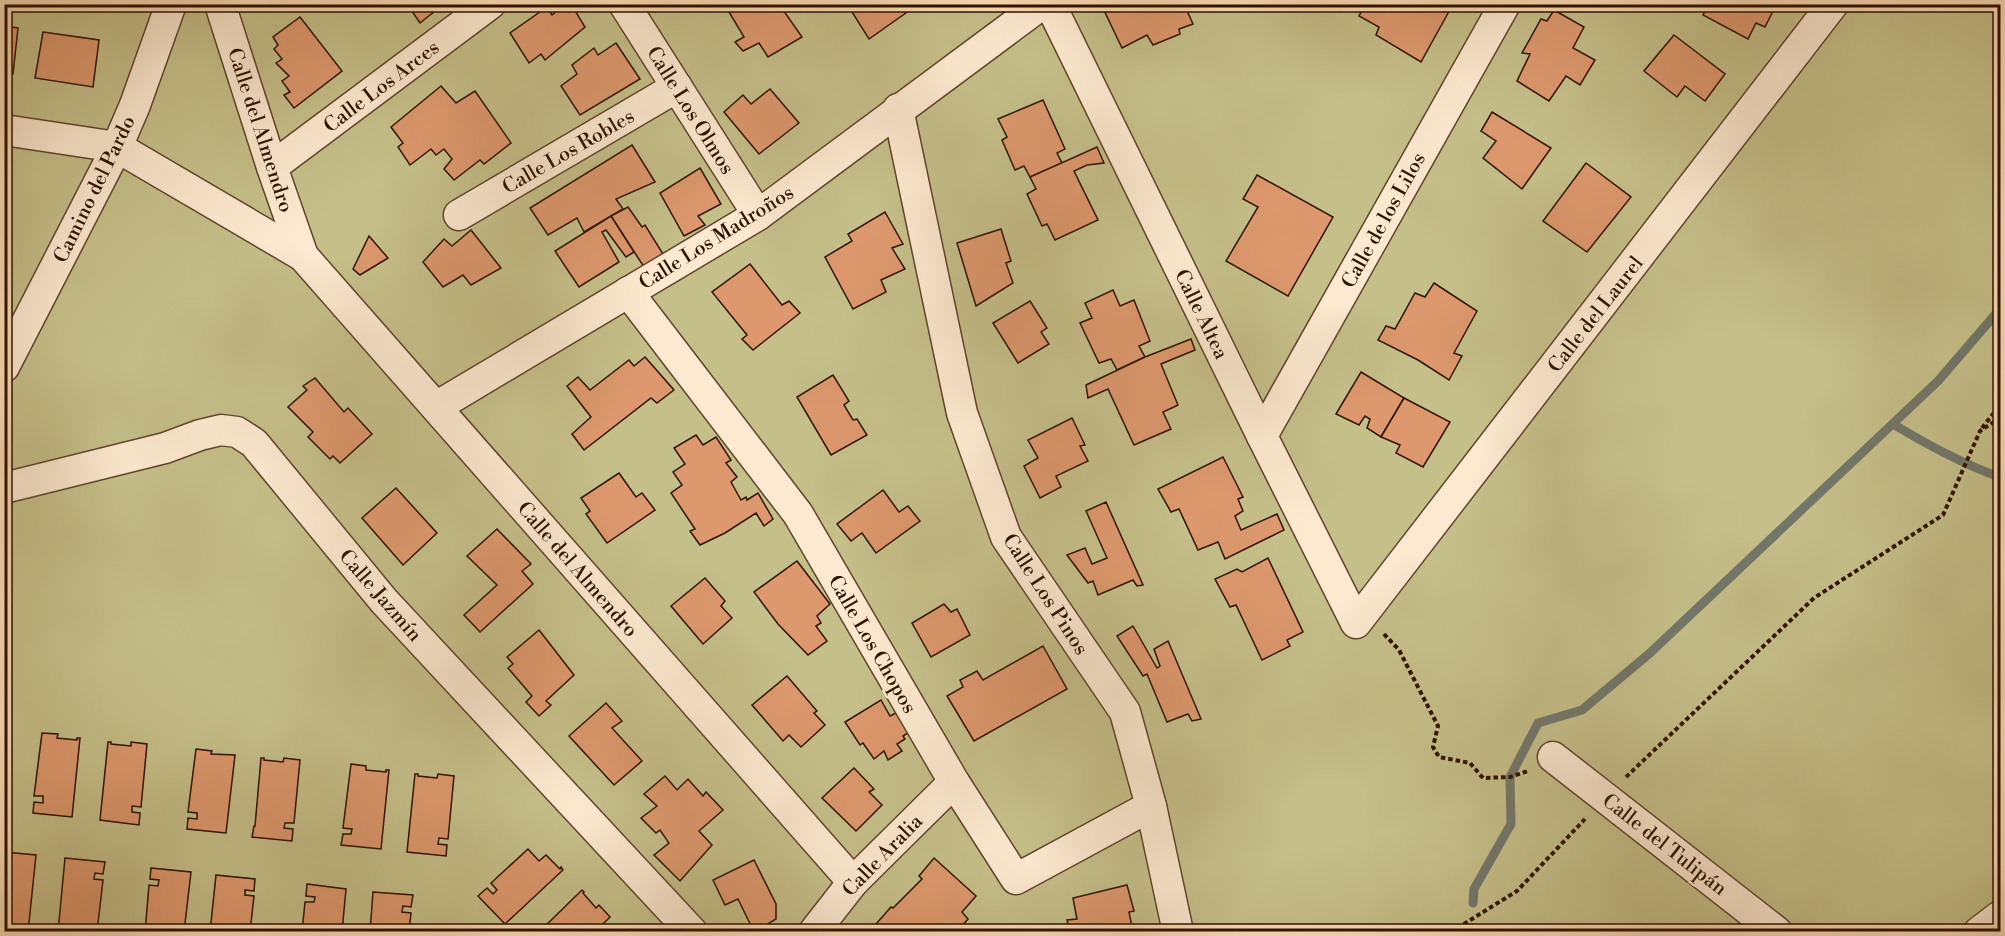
<svg xmlns="http://www.w3.org/2000/svg" width="2005" height="936" font-family="'Libre Bodoni',serif">
<style>
.green{fill:#c5bf89;stroke:#7a6844;stroke-width:1.5}
.lines{fill:none;stroke-linecap:round;stroke-linejoin:round}
.stream{stroke:#72776a;stroke-width:9}
.building{fill:#dd986d;stroke:#2e1100;stroke-width:1.5}
.street-casing{stroke:#61442d;stroke-width:33}
.path{stroke:#2e1100;stroke-width:4;stroke-dasharray:4.5 3;stroke-linecap:butt}
.street{stroke:#fce9cf;stroke-width:30}
.labels{text-anchor:middle;stroke-width:5;stroke-linejoin:round;paint-order:stroke}
.street-label{font-size:20px;fill:#2e1100;stroke:#fce9cf}
</style>
<rect width="100%" height="100%" fill="#fbddb5"/>
<filter id="stains"><feTurbulence type="fractalNoise" baseFrequency=".00333" numOctaves="4"/><feColorMatrix values="0 0 0 0 .2 0 0 0 0 .09 0 0 0 0 .02 0 0 0 .5 -.17"/></filter>
<radialGradient id="worn" r=".72"><stop offset=".6" stop-color="#630" stop-opacity="0"/><stop offset="1" stop-color="#630" stop-opacity=".3"/></radialGradient>
<!-- green -->
<rect class="green" x="5" y="5" width="1995" height="926"/>
<g class="lines">
<!-- stream -->
<g class="stream">
<path d="M1893,424C1926,444 1959,462 1994,475L2000,473"/>
<path d="M1473,903L1474,889L1511,824L1510,777L1538,723L1582,710L1650,653L1938,381L2000,309"/>
</g>
</g>
<!-- building -->
<g class="building">
<path d="M407,4H444L420,23Z"/>
<path d="M566,4H571L585,27L545,60L541,54L529,63L510,33L547,7L552,15Z"/>
<path d="M730,4H779L802,37L768,57L759,43L743,51L735,42L744,37L726,7Z"/>
<path d="M847,4H907L910,10L869,39Z"/>
<path d="M1101,4H1184L1193,24L1179,29L1180,34L1153,45L1147,35L1122,48Z"/>
<path d="M1365,4H1453L1421,62L1376,35L1379,27L1359,16Z"/>
<path d="M1709,4H1768L1774,9L1765,27L1756,23L1748,39L1703,15Z"/>
<path d="M1554,10L1584,27L1573,48L1595,60L1580,85L1566,76L1549,101L1517,81L1530,54L1522,53L1541,19L1547,21Z"/>
<path d="M300,17L342,71L294,108L284,95L290,92L282,81L289,76L276,63L282,59L274,49L278,45L273,37Z"/>
<path d="M4,26L18,28L13,74L4,73Z"/>
<path d="M43,32L99,40L93,87L35,78Z"/>
<path d="M1674,35L1725,74L1705,101L1685,86L1677,97L1644,71Z"/>
<path d="M616,43L640,79L580,115L561,86L577,74L572,65L594,48L598,55Z"/>
<path d="M441,86L456,103L475,91L511,143L484,164L480,160L454,180L444,169L452,159L444,149L436,155L431,149L410,165L398,147L403,143L391,127Z"/>
<path d="M770,89L799,123L759,154L724,112L743,95L751,104Z"/>
<path d="M1043,100L1065,149L1057,153L1062,163L1030,177L1024,166L1015,170L1002,140L1007,137L998,119Z"/>
<path d="M1492,112L1551,148L1522,189L1483,158L1496,141L1481,131Z"/>
<path d="M632,145L655,182L616,199L623,209L584,232L577,218L548,235L530,208Z"/>
<path d="M1097,147L1104,163L1087,165L1074,171L1098,220L1055,240L1047,224L1042,226L1027,194L1036,189L1030,177Z"/>
<path d="M1586,163L1631,197L1587,252L1543,221Z"/>
<path d="M700,168L721,204L698,216L705,225L684,236L660,193Z"/>
<path d="M1257,175L1333,217L1288,296L1226,261L1258,207L1243,199Z"/>
<path d="M628,207L642,227L645,225L663,254L644,267L611,216Z"/>
<path d="M885,212L903,244L892,248L905,269L881,280L886,292L853,309L825,257L852,241L848,234Z"/>
<path d="M611,216L634,252L626,257L606,230L602,232L619,262L579,287L555,251Z"/>
<path d="M1001,229L1011,261L1006,263L1013,283L976,306L957,243Z"/>
<path d="M471,230L501,268L471,285L463,275L443,287L423,262L444,239L452,246Z"/>
<path d="M369,236L388,258L360,275L353,269Z"/>
<path d="M750,264L782,305L789,301L800,313L753,350L742,339L747,335L712,292Z"/>
<path d="M1434,283L1477,311L1454,353L1462,356L1449,380L1418,360L1378,340L1386,326L1395,329L1415,293L1425,297Z"/>
<path d="M1113,290L1120,306L1134,300L1150,341L1139,346L1145,357L1117,370L1111,359L1099,363L1080,323L1092,318L1085,303Z"/>
<path d="M1030,301L1047,328L1041,332L1049,344L1018,363L993,323Z"/>
<path d="M1191,339L1195,350L1161,364L1178,405L1163,412L1171,429L1134,445L1108,389L1088,398L1086,385L1145,357Z"/>
<path d="M645,357L674,390L657,403L651,398L584,450L572,434L591,417L567,386L578,377L590,390L629,360L634,366Z"/>
<path d="M1361,372L1404,398L1381,437L1367,428L1370,419L1365,416L1359,425L1336,414Z"/>
<path d="M833,375L849,401L844,405L853,420L857,419L867,435L831,455L797,397Z"/>
<path d="M315,378L344,412L348,408L372,434L340,463L333,456L330,459L308,437L313,432L288,407L307,390L303,386Z"/>
<path d="M1404,398L1450,422L1423,467L1396,453L1400,445L1381,437Z"/>
<path d="M1072,418L1085,445L1080,446L1088,461L1056,476L1061,487L1040,498L1024,466L1038,458L1028,440Z"/>
<path d="M696,435L703,445L716,437L731,460L726,463L737,477L731,482L741,500L746,497L747,500L758,493L773,519L764,526L756,513L725,533L700,545L690,531L695,529L671,493L682,485L673,472L685,464L674,448Z"/>
<path d="M1223,457L1243,497L1238,499L1243,511L1235,516L1241,530L1277,514L1284,530L1225,559L1218,542L1198,550L1179,509L1171,512L1158,489Z"/>
<path d="M619,473L636,497L642,493L655,510L607,543L586,514L590,511L581,498Z"/>
<path d="M396,488L437,533L403,565L362,518Z"/>
<path d="M883,490L899,512L908,506L920,521L876,553L862,533L851,541L837,524Z"/>
<path d="M1106,502L1143,585L1137,586L1133,580L1098,595L1093,581L1088,583L1067,555L1085,548L1092,564L1107,558L1086,511Z"/>
<path d="M497,529L531,564L522,571L533,584L480,632L464,615L497,585L467,556Z"/>
<path d="M1268,558L1303,632L1287,640L1290,646L1262,660L1236,605L1230,607L1215,579L1237,569L1242,572Z"/>
<path d="M797,561L830,604L817,616L821,623L816,626L827,641L808,655L778,624L754,592Z"/>
<path d="M705,578L725,601L721,606L732,618L703,644L671,606Z"/>
<path d="M944,604L951,612L957,609L970,635L931,657L912,623Z"/>
<path d="M1133,626L1157,668L1160,666L1154,649L1168,641L1201,719L1192,721L1188,714L1167,722L1147,674L1143,676L1117,636Z"/>
<path d="M539,630L574,675L546,701L551,705L539,716L526,702L532,696L508,668L513,664L507,657Z"/>
<path d="M1043,646L1067,689L974,741L947,696L963,687L960,680L977,671L983,680Z"/>
<path d="M787,676L817,711L814,713L825,725L801,747L789,735L783,741L752,705Z"/>
<path d="M881,700L890,716L902,710L914,729L903,736L905,739L897,744L902,751L888,760L884,751L874,759L863,743L860,745L845,722Z"/>
<path d="M606,703L622,721L612,728L642,761L614,785L569,736Z"/>
<path d="M42,733L58,734L57,738L77,740V738H80L72,817L33,813L34,802L43,803V796H34Z"/>
<path d="M108,742H111V744L131,746V742L147,744L141,807L132,806V812L140,813L139,825L100,820Z"/>
<path d="M196,749L212,751L211,754L235,755L226,833L187,829L188,818L197,819V813L188,812Z"/>
<path d="M261,758H264V760L283,762L284,758L300,760L294,823H285L284,828L293,829L292,841L252,837L254,826H255Z"/>
<path d="M351,764L366,766V770L386,772V770H389L381,849L341,845L343,834H351L352,829L343,828Z"/>
<path d="M854,768L874,789L869,792L882,805L856,831L822,798Z"/>
<path d="M415,774H418V776L437,778L438,774L454,776L448,839L439,838L438,844L447,845L446,856L407,852Z"/>
<path d="M665,776L677,790L688,779L703,796L706,792L723,810L699,831L712,845L680,881L654,855L669,843L660,830L656,833L641,818L657,806L644,794Z"/>
<path d="M528,849L539,861L546,855L560,869L561,867L563,870L505,924L478,896L487,888L493,894L497,890L491,883Z"/>
<path d="M4,852L36,855L28,932L5,930L4,932Z"/>
<path d="M65,858L105,862L103,874L95,873L94,879L103,880L97,932H58Z"/>
<path d="M934,858L976,896L962,912L968,919L957,932H869L891,907L893,908L922,879L919,876Z"/>
<path d="M754,860L776,904V919L754,932L738,899L725,905L713,880Z"/>
<path d="M151,868L191,872L184,932H145L149,885L158,886L159,880L150,879Z"/>
<path d="M216,875L255,879L254,891L245,890V895L254,896L250,932H210Z"/>
<path d="M307,884L346,889L342,932H302L305,902H314L315,897L306,896Z"/>
<path d="M1127,885L1134,911L1129,912L1133,932H1070L1067,920L1077,919L1073,898Z"/>
<path d="M582,890L584,892L583,893L596,908L599,905L610,917L595,932H539Z"/>
<path d="M373,892L413,895L411,907L403,906L402,912L411,913L409,932H370Z"/>
</g>
<g class="lines">
<defs>
<g id="street">
<path d="M220,4L272,167L303,256L853,882"/>
<path d="M624,4L758,215"/>
<path d="M1050,4L1262,436L1356,623L1833,4"/>
<path d="M898,109L962,413L1006,537L1125,712L1151,806L1178,932"/>
<path d="M4,130L117,147L303,256"/>
<path d="M272,167L490,4"/>
<path d="M459,215L677,87"/>
<path d="M628,292L798,514L954,782L1016,879L1151,806"/>
<path d="M4,367L117,147L135,105L171,4"/>
<path d="M436,407L758,215L1042,4"/>
<path d="M1262,436L1505,4"/>
<path d="M4,488L165,448L200,435L221,430L237,432L254,443L384,601L692,932"/>
<path d="M1553,757L1777,932"/>
<path d="M814,932L853,882L954,782"/>
<path d="M1979,932L2000,916"/>
</g>
</defs>
<!-- street casing -->
<use href="#street" class="street-casing"/>
<!-- path -->
<g class="path">
<path d="M1982,428L2000,405"/>
<path d="M1384,634L1399,650L1438,726L1433,747L1439,757L1470,763L1483,778L1510,777L1528,771"/>
<path d="M1626,777L1814,598L1943,515L1980,431L2000,418"/>
<path d="M1451,932L1517,891L1585,819"/>
</g>
<!-- street -->
<use href="#street" class="street"/>
</g>
<g class="labels">
<!-- street labels -->
<g class="street-label">
<text transform="translate(381 86) rotate(-37)" y="7">Calle Los Arces</text>
<text transform="translate(691 110) rotate(58)" y="7">Calle Los Olmos</text>
<text transform="translate(261 130) rotate(72)" y="7">Calle del Almendro</text>
<text transform="translate(568 151) rotate(-30)" y="7">Calle Los Robles</text>
<text transform="translate(94 189) rotate(-64)" y="7">Camino del Pardo</text>
<text transform="translate(1383 220) rotate(-61)" y="7">Calle de los Lilos</text>
<text transform="translate(716 237) rotate(-32)" y="7">Calle Los Madroños</text>
<text transform="translate(1202 314) rotate(64)" y="7">Calle Altea</text>
<text transform="translate(1595 314) rotate(-52)" y="7">Calle del Laurel</text>
<text transform="translate(578 569) rotate(49)" y="7">Calle del Almendro</text>
<text transform="translate(1046 594) rotate(57)" y="7">Calle Los Pinos</text>
<text transform="translate(381 595) rotate(49)" y="7">Calle Jazmín</text>
<text transform="translate(873 644) rotate(60)" y="7">Calle Los Chopos</text>
<text transform="translate(1665 844) rotate(38)" y="7">Calle del Tulipán</text>
<text transform="translate(882 855) rotate(-46)" y="7">Calle Aralia</text>
</g>
</g>
<!-- margin -->
<rect width="2005" height="936" fill="none" stroke="#fbddb5" stroke-width="24"/>
<rect x="6" y="6" width="1993" height="924" fill="none" stroke="#2e1100" stroke-width="3"/>
<rect x="12" y="12" width="1981" height="912" fill="none" stroke="#2e1100" stroke-width="1.5"/>
<rect width="100%" height="100%" filter="url(#stains)"/>
<rect width="100%" height="100%" fill="url(#worn)"/>
</svg>
